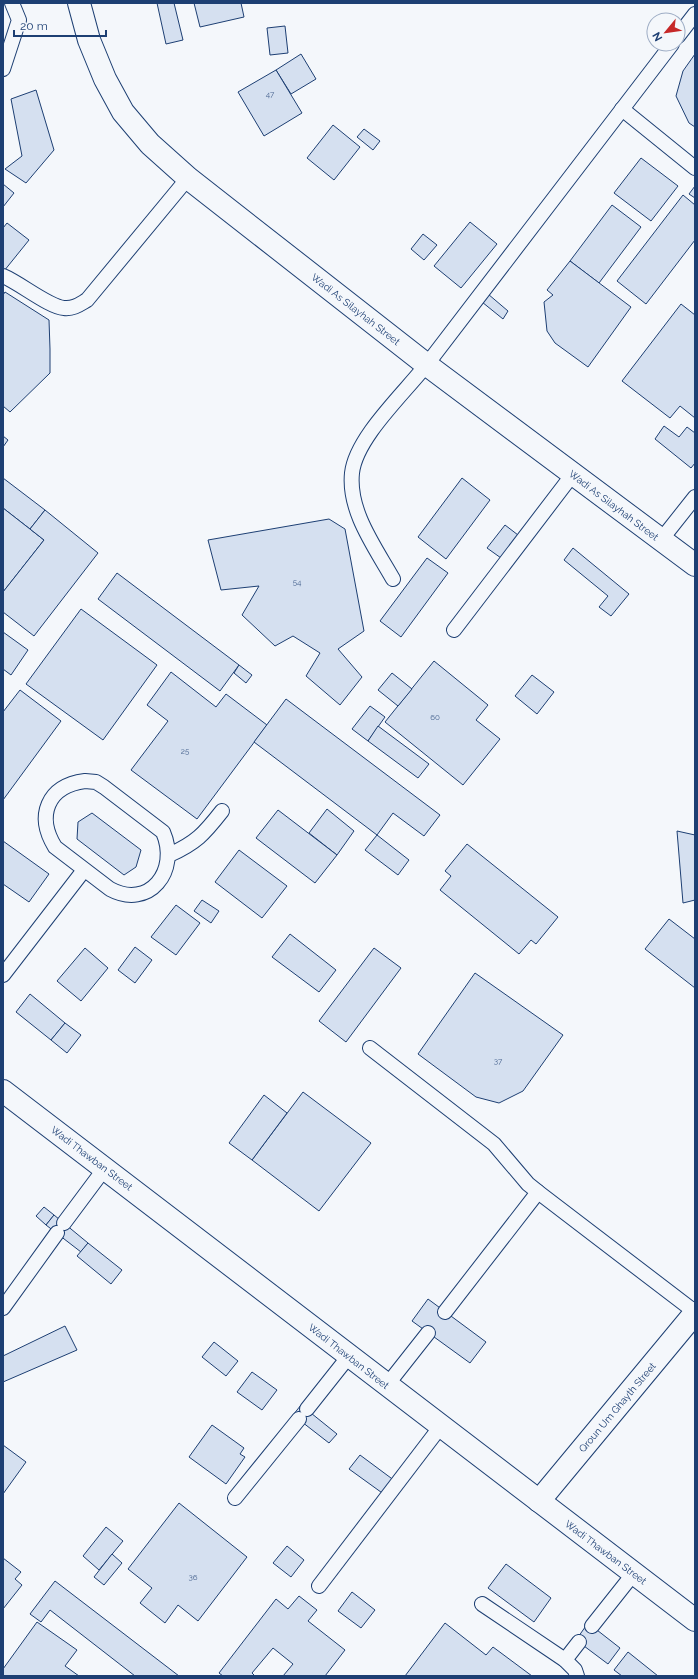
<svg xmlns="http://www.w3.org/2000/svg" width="698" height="1679" font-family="Raleway,sans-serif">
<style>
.building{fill:#d5e0f0;stroke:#1d3f73}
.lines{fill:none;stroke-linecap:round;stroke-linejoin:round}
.lane-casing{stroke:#1d3f73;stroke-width:16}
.street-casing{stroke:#1d3f73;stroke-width:24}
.lane{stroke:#f4f7fb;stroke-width:14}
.street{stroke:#f4f7fb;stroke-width:22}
.labels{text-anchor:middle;stroke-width:3;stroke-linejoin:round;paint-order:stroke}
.number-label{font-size:8px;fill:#4b6792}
.street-label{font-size:10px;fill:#1d3f73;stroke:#f4f7fb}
</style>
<rect width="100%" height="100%" fill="#f4f7fb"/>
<!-- building -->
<g class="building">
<path d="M157,3H174L183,40L166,44Z"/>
<path d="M194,3H241L244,17L200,27Z"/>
<path d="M285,26L288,53L270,55L267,28Z"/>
<path d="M301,54L316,79L291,94L276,70Z"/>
<path d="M695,54V127L689,123L676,96L683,71Z"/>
<path d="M276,70L302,113L264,136L238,92Z"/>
<path d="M36,90L54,150L26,183L5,169L22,156L11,99Z"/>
<path d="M333,125L360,147L334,180L307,158Z"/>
<path d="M364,129L380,141L373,150L357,137Z"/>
<path d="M641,158L678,186L651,221L614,193Z"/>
<path d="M3,184L14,193L3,207Z"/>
<path d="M695,186V198L689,194Z"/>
<path d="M683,195L695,205V240L646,304L617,281Z"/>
<path d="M612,205L641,227L599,283L570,261Z"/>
<path d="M470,222L497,244L461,288L434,266Z"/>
<path d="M7,223L29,240L4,271L3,270V228Z"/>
<path d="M423,234L437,245L424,260L411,249Z"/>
<path d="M570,261L631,307L588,367L555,343L547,331L544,302L553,295L547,290Z"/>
<path d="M5,292L49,320L50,349V373L10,412L3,406V295Z"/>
<path d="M488,294L508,311L503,319L482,302Z"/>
<path d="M681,304L695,315V418L680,406L670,418L622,381Z"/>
<path d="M664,426L679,437L687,427L695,433V463L691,468L655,439Z"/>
<path d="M3,436L8,440L3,447Z"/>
<path d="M3,478L45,510L30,529L3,508Z"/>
<path d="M462,478L490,500L446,559L418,537Z"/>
<path d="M3,508L44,540L3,592Z"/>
<path d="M45,510L98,553L34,636L3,612V592L44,540L30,529Z"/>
<path d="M329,519L345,529L364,631L338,649L362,677L340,705L306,676L320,653L293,636L275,646L242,615L259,586L221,590L208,540Z"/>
<path d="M505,525L518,535L501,558L487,548Z"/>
<path d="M573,548L629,594L611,616L599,607L608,596L564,560Z"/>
<path d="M427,558L448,573L401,637L380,621Z"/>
<path d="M117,573L239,665L220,691L98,599Z"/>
<path d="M81,609L157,665L103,740L26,684Z"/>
<path d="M3,632L28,650L11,675L3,669Z"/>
<path d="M434,661L488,705L476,720L500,739L463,785L385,722Z"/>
<path d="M239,665L252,675L246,683L234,673Z"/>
<path d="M171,672L216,707L226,694L267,725L197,819L131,770L168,721L147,705Z"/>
<path d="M392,673L412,689L398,706L378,690Z"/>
<path d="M532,675L554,692L537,714L515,696Z"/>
<path d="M20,690L61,721L3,800V712Z"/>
<path d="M286,699L440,815L424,836L393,813L377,835L254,742Z"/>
<path d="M370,706L385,717L368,741L352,729Z"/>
<path d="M378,726L429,764L418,778L368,741Z"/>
<path d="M327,809L354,831L337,855L309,833Z"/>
<path d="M278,810L337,855L315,883L256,838Z"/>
<path d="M92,813L141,850L136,867L124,875L77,839L78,822Z"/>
<path d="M677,831L695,835V900L683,903Z"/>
<path d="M377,835L409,860L398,875L365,850Z"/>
<path d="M3,841L49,874L29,902L3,884Z"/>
<path d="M467,844L558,917L536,944L531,940L519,954L440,890L451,876L445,871Z"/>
<path d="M239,850L287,886L262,918L215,882Z"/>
<path d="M202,900L219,911L211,923L194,911Z"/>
<path d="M176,905L200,923L176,955L151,937Z"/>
<path d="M669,919L695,939V988L645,949Z"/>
<path d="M290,934L336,970L319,992L272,957Z"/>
<path d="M135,947L152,960L135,983L118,970Z"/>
<path d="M85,948L108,968L81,1001L57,981Z"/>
<path d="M374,948L401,968L346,1042L319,1021Z"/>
<path d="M475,973L563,1035L523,1091L499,1103L476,1097L418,1054Z"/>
<path d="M30,994L65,1023L51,1040L16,1012Z"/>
<path d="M65,1023L81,1035L67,1053L51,1040Z"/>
<path d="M303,1092L371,1143L319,1211L252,1160Z"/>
<path d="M264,1095L287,1113L252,1160L229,1143Z"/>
<path d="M44,1207L54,1215L46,1225L36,1216Z"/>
<path d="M54,1215L88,1243L81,1252L46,1225Z"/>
<path d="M88,1243L122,1270L111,1284L77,1256Z"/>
<path d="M428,1299L486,1342L470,1363L412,1321Z"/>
<path d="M65,1326L77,1350L3,1382V1356Z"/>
<path d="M214,1342L238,1361L226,1376L202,1357Z"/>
<path d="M252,1372L277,1390L262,1410L237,1392Z"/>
<path d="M301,1405L337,1434L329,1443L293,1415Z"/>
<path d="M212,1425L244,1448L240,1454L245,1457L226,1484L189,1457Z"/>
<path d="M3,1445L26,1462L3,1494Z"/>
<path d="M360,1455L395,1481L385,1495L349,1469Z"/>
<path d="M179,1503L247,1557L198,1621L178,1605L165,1623L140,1603L152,1588L128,1569Z"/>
<path d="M106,1527L123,1541L99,1570L83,1556Z"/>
<path d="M287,1546L304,1560L291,1577L273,1563Z"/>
<path d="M112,1554L122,1563L104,1585L94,1577Z"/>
<path d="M3,1558L21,1572L15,1579L22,1585L3,1609Z"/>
<path d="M506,1564L551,1598L534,1622L488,1588Z"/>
<path d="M55,1581L179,1676H135L50,1610L41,1622L30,1614Z"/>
<path d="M352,1592L375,1610L361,1628L338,1611Z"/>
<path d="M299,1596L317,1610L308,1621L345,1650L325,1676H283L293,1664L273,1648L252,1673L255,1676H223L219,1673L276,1599L288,1609Z"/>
<path d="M37,1622L77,1650L65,1666L79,1676H3V1669Z"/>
<path d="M445,1623L486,1655L493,1647L532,1676H405Z"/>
<path d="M588,1623L620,1648L608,1664L576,1640Z"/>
<path d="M628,1652L658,1676H622L614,1670Z"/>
</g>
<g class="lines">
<defs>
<g id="lane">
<path d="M678,36L695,14"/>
<path d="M3,69L19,20L12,3"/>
<path d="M622,109L695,168"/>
<path d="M3,276C20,283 49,307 64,308C74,309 80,304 87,300L188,178"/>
<path d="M661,540L695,497"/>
<path d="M393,579C375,547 348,511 352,473C356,436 408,390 431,359C511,254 592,149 672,44"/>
<path d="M454,630L573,474"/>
<path d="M85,781L96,782L104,787L163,832C180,871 149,910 110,889L55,847C36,816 47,786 85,781Z"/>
<path d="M169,855C196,843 204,834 222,811"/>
<path d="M3,975L84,870"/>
<path d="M370,1048L494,1144L528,1184L538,1192L695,1312"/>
<path d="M64,1223L105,1168"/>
<path d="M3,1308L57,1233"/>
<path d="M445,1312L538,1192"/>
<path d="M387,1385L428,1333"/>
<path d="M307,1409L349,1356"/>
<path d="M235,1498L299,1419"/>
<path d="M319,1586L441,1426"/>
<path d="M482,1604L565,1660L575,1670L577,1676"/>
<path d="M592,1626L634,1573"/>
<path d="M565,1660L579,1642"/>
</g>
<g id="street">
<path d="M79,3L89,40L105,79L123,112L150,144L188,178L427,365L695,565"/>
<path d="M3,1091L695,1620"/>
<path d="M539,1501L695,1313"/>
</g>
</defs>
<!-- lane casing -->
<use href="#lane" class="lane-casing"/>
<!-- street casing -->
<use href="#street" class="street-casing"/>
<!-- lane -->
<use href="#lane" class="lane"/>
<!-- street -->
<use href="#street" class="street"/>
</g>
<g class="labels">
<!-- number labels -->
<g class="number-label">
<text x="270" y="97">47</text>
<text x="297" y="585">54</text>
<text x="435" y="720">60</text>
<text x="185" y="754">25</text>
<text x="498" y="1064">37</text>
<text x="193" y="1580">36</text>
</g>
<!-- street labels -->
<g class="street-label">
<text transform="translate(356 309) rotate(38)" y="4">Wadi As Silayhah Street</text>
<text transform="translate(614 505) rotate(37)" y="4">Wadi As Silayhah Street</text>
<text transform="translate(92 1158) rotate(37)" y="4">Wadi Thawban Street</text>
<text transform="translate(349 1356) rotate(38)" y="4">Wadi Thawban Street</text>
<text transform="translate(617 1407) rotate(-50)" y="4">Qroun Um Ghayth Street</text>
<text transform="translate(606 1552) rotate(37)" y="4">Wadi Thawban Street</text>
</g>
</g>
<!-- border -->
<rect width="698" height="1679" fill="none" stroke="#1d3f73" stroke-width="8"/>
<!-- north arrow -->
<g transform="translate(666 32) rotate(241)"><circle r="19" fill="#f4f7fb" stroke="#9eadc5"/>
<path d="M0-3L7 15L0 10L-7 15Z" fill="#c62828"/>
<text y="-6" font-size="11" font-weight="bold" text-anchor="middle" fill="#1d3f73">N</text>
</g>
<!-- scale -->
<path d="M14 30v6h92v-6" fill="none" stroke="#1d3f73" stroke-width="2"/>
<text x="20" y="30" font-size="12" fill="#1d3f73" stroke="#f4f7fb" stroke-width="3" paint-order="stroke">20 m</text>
</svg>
